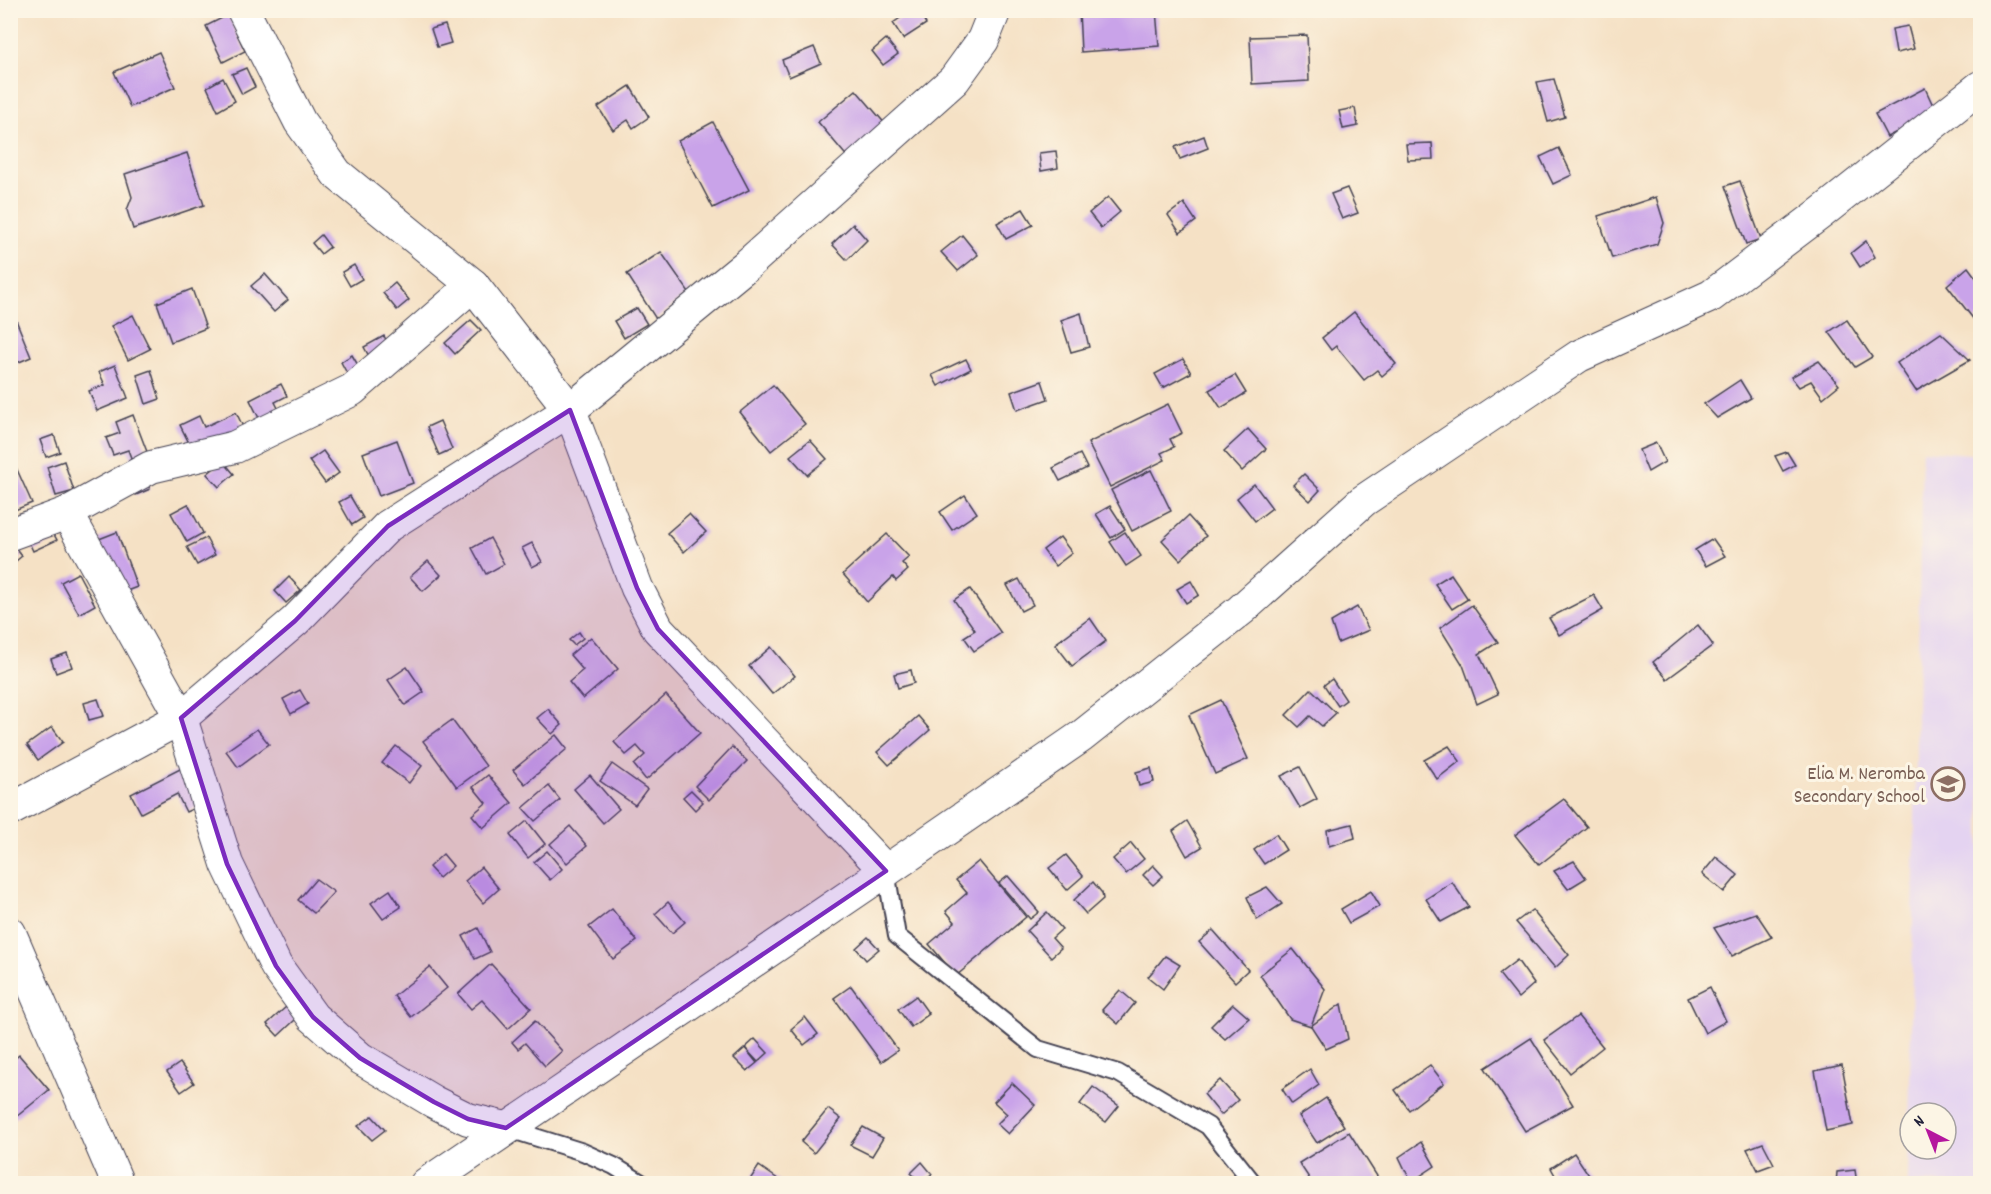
<svg xmlns="http://www.w3.org/2000/svg" width="1991" height="1194" font-family="Dekko,sans-serif">
<style>
.built{fill:#e4d3f1;fill-rule:evenodd}
.building{fill:#c9a3e9}
.lines{fill:none;stroke-linecap:round;stroke-linejoin:round}
.service-casing{stroke:#423f50;stroke-width:20}
.minor-casing{stroke:#423f50;stroke-width:34}
.service{stroke:#fff;stroke-width:16}
.minor{stroke:#fff;stroke-width:32}
.marked{fill:#7b2cbf;fill-opacity:0.2;stroke:#7b2cbf;stroke-width:4.5;stroke-linejoin:round}
.labels{text-anchor:middle;stroke-width:6;stroke-linejoin:round;paint-order:stroke}
.education-label{font-size:20px;fill:#785e54;stroke:#fcf5e5;text-anchor:end}
</style>
<rect width="100%" height="100%" fill="#fcf5e5"/>
<filter id="ink" filterUnits="userSpaceOnUse"><feTurbulence type="fractalNoise" baseFrequency=".0167" numOctaves="2"/><feDisplacementMap in="SourceGraphic" scale="12" xChannelSelector="R" yChannelSelector="G"/><feConvolveMatrix kernelMatrix="1 2 1 2 8 2 1 2 1" color-interpolation-filters="sRGB"/></filter>
<filter id="wash" filterUnits="userSpaceOnUse"><feTurbulence type="fractalNoise" baseFrequency=".008" numOctaves="4" result="noise"/><feDisplacementMap in="SourceGraphic" scale="24" xChannelSelector="R" yChannelSelector="G"/><feGaussianBlur stdDeviation="1.35" result="paint"/><feColorMatrix in="noise" values="0 0 0 0 0 0 0 0 0 0 0 0 0 0 0 0 0 1.4 0 .05"/><feComposite in="paint" operator="in"/></filter>
<g filter="url(#wash)">
<rect width="100%" height="100%" fill="#f5e1c5"/>
<!-- built -->
<path class="built" d="M1922,450L1980,455V1183H1908ZM1910,1113H1946V1149H1910Z"/>
<g id="blocks">
<!-- building -->
<g class="building">
<path d="M912,10H918L926,24L903,39L893,23Z"/>
<path d="M1079,10H1156L1159,46L1081,52Z"/>
<path d="M228,15L245,51L223,62L206,26Z"/>
<path d="M445,25L451,43L437,47L431,29Z"/>
<path d="M1908,26L1914,49L1896,53L1892,29Z"/>
<path d="M1307,35L1309,81L1252,84L1250,37Z"/>
<path d="M886,39L898,54L883,65L872,51Z"/>
<path d="M814,47L821,63L789,77L782,60Z"/>
<path d="M159,52L175,87L130,107L114,72Z"/>
<path d="M246,68L255,87L242,94L232,74Z"/>
<path d="M223,78L235,101L218,111L207,87Z"/>
<path d="M1554,79L1565,117L1548,122L1537,82Z"/>
<path d="M630,86L649,117L633,128L628,120L613,130L598,107Z"/>
<path d="M1925,88L1936,112L1887,137L1875,114Z"/>
<path d="M856,90L887,126L849,159L818,122Z"/>
<path d="M1355,108L1358,126L1343,129L1339,111Z"/>
<path d="M713,122L749,190L713,208L678,141Z"/>
<path d="M1204,136L1208,148L1180,159L1175,147Z"/>
<path d="M1432,143L1433,159L1408,160L1406,144Z"/>
<path d="M1559,148L1572,175L1553,184L1540,157Z"/>
<path d="M1056,151L1058,168L1041,171L1039,153Z"/>
<path d="M187,153L204,205L133,229L127,210L132,197L125,174Z"/>
<path d="M1740,181L1761,239L1746,244L1725,186Z"/>
<path d="M1347,188L1358,213L1342,219L1331,194Z"/>
<path d="M1108,197L1120,212L1101,228L1089,213Z"/>
<path d="M1656,197L1664,223L1657,244L1612,258L1598,216Z"/>
<path d="M1184,203L1196,221L1180,233L1168,215Z"/>
<path d="M1023,209L1033,225L1006,239L997,223Z"/>
<path d="M853,224L867,240L847,260L832,244Z"/>
<path d="M321,235L330,247L321,254L312,243Z"/>
<path d="M962,235L978,255L958,271L941,252Z"/>
<path d="M1866,241L1875,257L1860,267L1851,253Z"/>
<path d="M661,252L689,292L656,319L627,274Z"/>
<path d="M354,265L362,279L350,286L342,272Z"/>
<path d="M1968,267L1980,283V316L1975,321L1947,285Z"/>
<path d="M265,274L288,300L274,312L251,286Z"/>
<path d="M395,283L409,300L397,310L383,293Z"/>
<path d="M192,289L206,328L171,342L157,303Z"/>
<path d="M637,308L647,324L624,338L614,321Z"/>
<path d="M1354,312L1396,364L1382,376L1377,370L1364,380L1336,346L1331,350L1322,338Z"/>
<path d="M1081,313L1089,347L1071,352L1061,320Z"/>
<path d="M133,315L150,349L128,360L111,326Z"/>
<path d="M16,320L31,357L12,365L10,361V322Z"/>
<path d="M471,320L481,330L455,354L445,343Z"/>
<path d="M1847,320L1872,357L1855,367L1829,332Z"/>
<path d="M1941,333L1970,360L1916,391L1897,363Z"/>
<path d="M384,336L391,349L371,360L364,347Z"/>
<path d="M352,355L362,372L350,379L341,362Z"/>
<path d="M966,359L971,369L938,386L932,375Z"/>
<path d="M1183,359L1191,373L1163,388L1155,374Z"/>
<path d="M1819,361L1839,385L1823,398L1811,381L1799,387L1791,377Z"/>
<path d="M115,365L128,398L97,411L89,391L105,385L99,372Z"/>
<path d="M151,370L160,399L146,404L137,375Z"/>
<path d="M1235,375L1246,393L1221,408L1209,390Z"/>
<path d="M1740,380L1751,398L1717,418L1704,404Z"/>
<path d="M1042,381L1048,399L1017,410L1011,392Z"/>
<path d="M281,384L287,396L275,402L282,416L263,426L250,400Z"/>
<path d="M773,385L805,424L771,451L740,412Z"/>
<path d="M1168,404L1182,433L1170,439L1174,447L1161,453L1165,460L1110,487L1088,443Z"/>
<path d="M236,412L244,429L194,453L180,425L199,416L204,427Z"/>
<path d="M133,415L149,457L133,463L128,450L113,455L106,438L120,433L116,422Z"/>
<path d="M440,421L452,449L439,455L427,427Z"/>
<path d="M1248,429L1266,449L1242,471L1224,451Z"/>
<path d="M54,435L60,452L46,457L40,440Z"/>
<path d="M397,440L413,483L379,496L363,453Z"/>
<path d="M810,440L827,459L807,475L790,456Z"/>
<path d="M1656,443L1665,462L1648,472L1639,450Z"/>
<path d="M323,451L339,473L325,483L309,461Z"/>
<path d="M1787,452L1795,465L1783,471L1775,456Z"/>
<path d="M10,454L32,503L10,512Z"/>
<path d="M1080,454L1087,468L1060,481L1053,468Z"/>
<path d="M64,461L74,491L56,496L47,467Z"/>
<path d="M223,461L234,474L219,487L207,474Z"/>
<path d="M1151,470L1171,511L1132,531L1111,490Z"/>
<path d="M1304,474L1320,490L1310,501L1293,485Z"/>
<path d="M145,479L150,489L136,495L131,485Z"/>
<path d="M1254,484L1272,508L1255,521L1237,498Z"/>
<path d="M965,495L977,513L952,530L940,512Z"/>
<path d="M350,496L363,518L352,525L339,502Z"/>
<path d="M188,504L203,533L187,542L171,513Z"/>
<path d="M1110,506L1125,529L1111,538L1096,514Z"/>
<path d="M689,514L706,532L684,552L667,533Z"/>
<path d="M1188,516L1206,536L1180,560L1162,540Z"/>
<path d="M49,526L57,540L33,551L26,536Z"/>
<path d="M117,532L137,587L119,594L99,539Z"/>
<path d="M1125,532L1141,556L1126,566L1110,542Z"/>
<path d="M887,534L909,557L902,563L908,570L896,581L893,577L867,602L843,574Z"/>
<path d="M1060,537L1072,553L1055,566L1043,550Z"/>
<path d="M206,538L215,555L197,565L187,547Z"/>
<path d="M490,538L504,564L486,574L472,548Z"/>
<path d="M1713,539L1725,556L1706,566L1695,550Z"/>
<path d="M532,543L542,562L532,567L522,548Z"/>
<path d="M13,545L22,556L10,566V547Z"/>
<path d="M428,561L441,575L423,591L410,577Z"/>
<path d="M78,573L95,605L79,614L61,582Z"/>
<path d="M1451,574L1468,599L1452,609L1435,584Z"/>
<path d="M289,577L301,590L286,603L275,591Z"/>
<path d="M1019,579L1033,605L1021,611L1007,585Z"/>
<path d="M1191,581L1199,595L1186,603L1177,589Z"/>
<path d="M970,589L1001,633L974,651L964,637L975,630L954,600Z"/>
<path d="M1594,595L1603,610L1559,635L1549,618Z"/>
<path d="M1472,605L1498,642L1479,654L1498,694L1477,704L1463,665L1440,628Z"/>
<path d="M1357,607L1369,630L1338,643L1331,622Z"/>
<path d="M1090,618L1106,641L1072,666L1055,644Z"/>
<path d="M1698,625L1713,645L1667,679L1653,662Z"/>
<path d="M579,632L583,638L574,645L569,640Z"/>
<path d="M591,637L618,669L583,699L569,682L583,670L570,655Z"/>
<path d="M771,647L795,676L772,694L749,666Z"/>
<path d="M67,653L72,667L56,673L51,659Z"/>
<path d="M407,667L424,692L405,705L388,680Z"/>
<path d="M911,670L914,683L898,688L894,674Z"/>
<path d="M1332,679L1346,700L1338,706L1324,685Z"/>
<path d="M1311,689L1336,713L1322,726L1310,716L1299,727L1286,715Z"/>
<path d="M300,690L308,704L291,714L283,699Z"/>
<path d="M666,695L700,733L646,780L634,765L645,755L637,746L626,755L614,742Z"/>
<path d="M98,699L104,716L89,720L84,703Z"/>
<path d="M1221,700L1248,759L1215,774L1189,715Z"/>
<path d="M548,709L562,725L552,734L537,718Z"/>
<path d="M918,716L930,730L889,765L877,752Z"/>
<path d="M452,720L486,766L457,787L423,741Z"/>
<path d="M52,727L63,742L38,760L27,745Z"/>
<path d="M257,729L269,744L238,767L226,751Z"/>
<path d="M556,735L567,749L525,784L513,770Z"/>
<path d="M396,746L422,766L409,783L382,763Z"/>
<path d="M1449,746L1460,761L1437,779L1424,760Z"/>
<path d="M732,747L747,761L709,800L695,786Z"/>
<path d="M612,764L647,789L635,805L600,781Z"/>
<path d="M184,767L203,804L186,812L177,794L141,813L131,794Z"/>
<path d="M1300,767L1317,799L1300,808L1281,776Z"/>
<path d="M1151,768L1154,782L1139,786L1136,772Z"/>
<path d="M488,775L512,803L483,828L472,815L486,803L473,787Z"/>
<path d="M590,775L619,809L603,823L574,789Z"/>
<path d="M549,786L560,800L535,821L523,808Z"/>
<path d="M691,790L703,802L695,810L683,797Z"/>
<path d="M1564,799L1587,827L1539,865L1515,835Z"/>
<path d="M527,821L545,844L528,858L510,835Z"/>
<path d="M1187,821L1202,847L1187,856L1173,831Z"/>
<path d="M1352,824L1355,838L1329,846L1327,830Z"/>
<path d="M570,826L587,846L567,863L550,844Z"/>
<path d="M1276,834L1286,850L1264,864L1254,850Z"/>
<path d="M1131,843L1144,859L1126,874L1113,859Z"/>
<path d="M547,851L562,869L550,880L534,862Z"/>
<path d="M443,854L453,866L439,878L429,867Z"/>
<path d="M1066,855L1083,876L1067,890L1049,868Z"/>
<path d="M1716,857L1738,875L1724,892L1702,874Z"/>
<path d="M979,861L1026,917L956,976L929,944L955,922L946,911L967,893L956,880Z"/>
<path d="M1574,861L1586,878L1568,889L1554,871Z"/>
<path d="M1153,865L1163,876L1153,885L1143,875Z"/>
<path d="M481,867L499,889L483,903L465,881Z"/>
<path d="M1008,876L1039,912L1030,919L999,883Z"/>
<path d="M316,879L334,892L314,913L298,900Z"/>
<path d="M1093,882L1102,893L1103,899L1086,914L1074,900Z"/>
<path d="M1452,882L1469,907L1441,922L1426,899Z"/>
<path d="M1267,887L1282,904L1257,920L1247,897Z"/>
<path d="M390,890L401,907L383,919L371,903Z"/>
<path d="M1371,891L1380,906L1349,923L1341,909Z"/>
<path d="M668,902L685,922L672,933L655,914Z"/>
<path d="M612,909L637,941L613,959L589,927Z"/>
<path d="M1532,910L1569,955L1555,968L1516,922Z"/>
<path d="M1047,912L1062,929L1052,938L1061,948L1051,957L1027,931Z"/>
<path d="M1756,913L1772,937L1732,956L1714,928Z"/>
<path d="M478,928L490,952L475,959L463,936Z"/>
<path d="M1213,930L1248,970L1235,982L1199,942Z"/>
<path d="M868,937L879,949L866,960L856,948Z"/>
<path d="M1293,949L1325,989L1311,1026L1290,1019L1260,975Z"/>
<path d="M1165,956L1180,965L1163,989L1148,977Z"/>
<path d="M1517,960L1534,984L1518,998L1499,974Z"/>
<path d="M491,964L531,1008L508,1029L482,1000L471,1009L458,994Z"/>
<path d="M430,967L447,988L411,1017L394,996Z"/>
<path d="M851,986L898,1050L881,1062L834,998Z"/>
<path d="M1710,987L1726,1021L1705,1033L1688,998Z"/>
<path d="M1120,990L1135,1003L1118,1024L1102,1010Z"/>
<path d="M916,996L929,1014L911,1027L898,1009Z"/>
<path d="M1233,1004L1249,1018L1225,1039L1211,1026Z"/>
<path d="M1341,1004L1348,1039L1326,1049L1311,1026Z"/>
<path d="M286,1007L296,1019L278,1036L267,1024Z"/>
<path d="M1578,1016L1603,1047L1570,1073L1544,1040Z"/>
<path d="M805,1017L818,1034L804,1045L791,1029Z"/>
<path d="M535,1021L562,1051L545,1066L525,1043L518,1049L512,1042Z"/>
<path d="M1531,1038L1573,1105L1525,1131L1485,1068Z"/>
<path d="M755,1039L768,1053L758,1062L745,1048Z"/>
<path d="M745,1048L757,1063L747,1071L734,1058Z"/>
<path d="M19,1055L49,1090L10,1122V1063Z"/>
<path d="M180,1063L194,1083L181,1092L167,1072Z"/>
<path d="M1430,1065L1444,1083L1409,1110L1395,1090Z"/>
<path d="M1842,1065L1853,1125L1826,1131L1815,1071Z"/>
<path d="M1310,1069L1319,1085L1292,1104L1282,1089Z"/>
<path d="M1220,1080L1238,1100L1221,1115L1204,1094Z"/>
<path d="M1012,1083L1035,1105L1008,1134L997,1124L1007,1114L994,1102Z"/>
<path d="M1093,1087L1119,1106L1106,1122L1080,1104Z"/>
<path d="M1326,1098L1344,1126L1317,1143L1299,1116Z"/>
<path d="M828,1109L841,1119L814,1153L801,1142Z"/>
<path d="M372,1116L385,1130L372,1140L358,1126Z"/>
<path d="M863,1127L883,1138L872,1156L850,1145Z"/>
<path d="M1349,1132L1382,1184H1313L1299,1163Z"/>
<path d="M1421,1142L1435,1166L1411,1182L1399,1157Z"/>
<path d="M1763,1143L1774,1164L1758,1170L1747,1149Z"/>
<path d="M1574,1153L1595,1184H1560L1551,1168Z"/>
<path d="M922,1162L932,1174L920,1182L911,1173Z"/>
<path d="M759,1166L785,1184H747Z"/>
<path d="M1855,1170L1857,1184H1836L1837,1172Z"/>
</g>
</g>
</g>
<g filter="url(#ink)">
<use href="#blocks" fill-opacity="0" stroke="#423f50" stroke-width="1.5"/>
<g class="lines">
<defs>
<g id="service">
<path d="M886,871L897,936L1038,1049L1118,1073L1208,1126L1254,1184"/>
<path d="M506,1128L583,1152L614,1166L643,1184"/>
</g>
<g id="minor">
<path d="M243,10L300,122L337,174L473,285L570,410L637,588L658,629L886,871"/>
<path d="M67,513L181,718L227,864L276,966L313,1017L360,1058L434,1102L468,1119L506,1128"/>
<path d="M10,534L67,513L151,467L235,447L352,390L473,285"/>
<path d="M10,810L181,718L295,621L388,526L570,410L748,264L954,80L983,40L995,10"/>
<path d="M10,933L118,1184"/>
<path d="M426,1184L886,871L1082,736L1241,610L1363,501L1579,356L1711,296L1821,213L1980,87"/>
</g>
</defs>
<!-- service casing -->
<use href="#service" class="service-casing"/>
<!-- minor casing -->
<use href="#minor" class="minor-casing"/>
<!-- service -->
<use href="#service" class="service"/>
<!-- minor -->
<use href="#minor" class="minor"/>
</g>
</g>
<!-- marked area -->
<path class="marked" d="M570,410L637,588L658,629L886,871L506,1128L468,1119L434,1102L360,1058L313,1017L276,966L227,864L181,718L295,621L388,526Z"/>
<!-- icons -->
<defs>
<symbol id="school-ring" viewBox="-11 -11 22 22"><circle r="9.5" fill="#fcf5e5" stroke="#8d6e63" stroke-width="1.5"/><path d="M0-5L7-2L0 1L-7-2ZM-4 1L0 2.5L4 1V4Q0 6-4 4Z" fill="#8d6e63"/></symbol>
</defs>
<g fill-rule="evenodd">
<use href="#school-ring" x="1929" y="765" width="38" height="38"/>
</g>
<g class="labels">
<!-- education labels -->
<g class="education-label">
<text x="1925" y="779">Elia M. Neromba<tspan x="1925" dy="23">Secondary School</tspan></text>
</g>
</g>
<!-- margin -->
<rect width="1991" height="1194" fill="none" stroke="#fcf5e5" stroke-width="36"/>
<!-- north arrow -->
<g transform="translate(1928 1131) rotate(318)"><circle r="28" fill="#fcf5e5" stroke="#a5a1a1" stroke-width="1.5"/>
<path d="M0-4.5L10 22L0 15L-10 22Z" fill="#b5179e"/>
<text y="-9" font-size="16" font-weight="bold" text-anchor="middle" fill="#22223b">N</text>
</g>
</svg>
